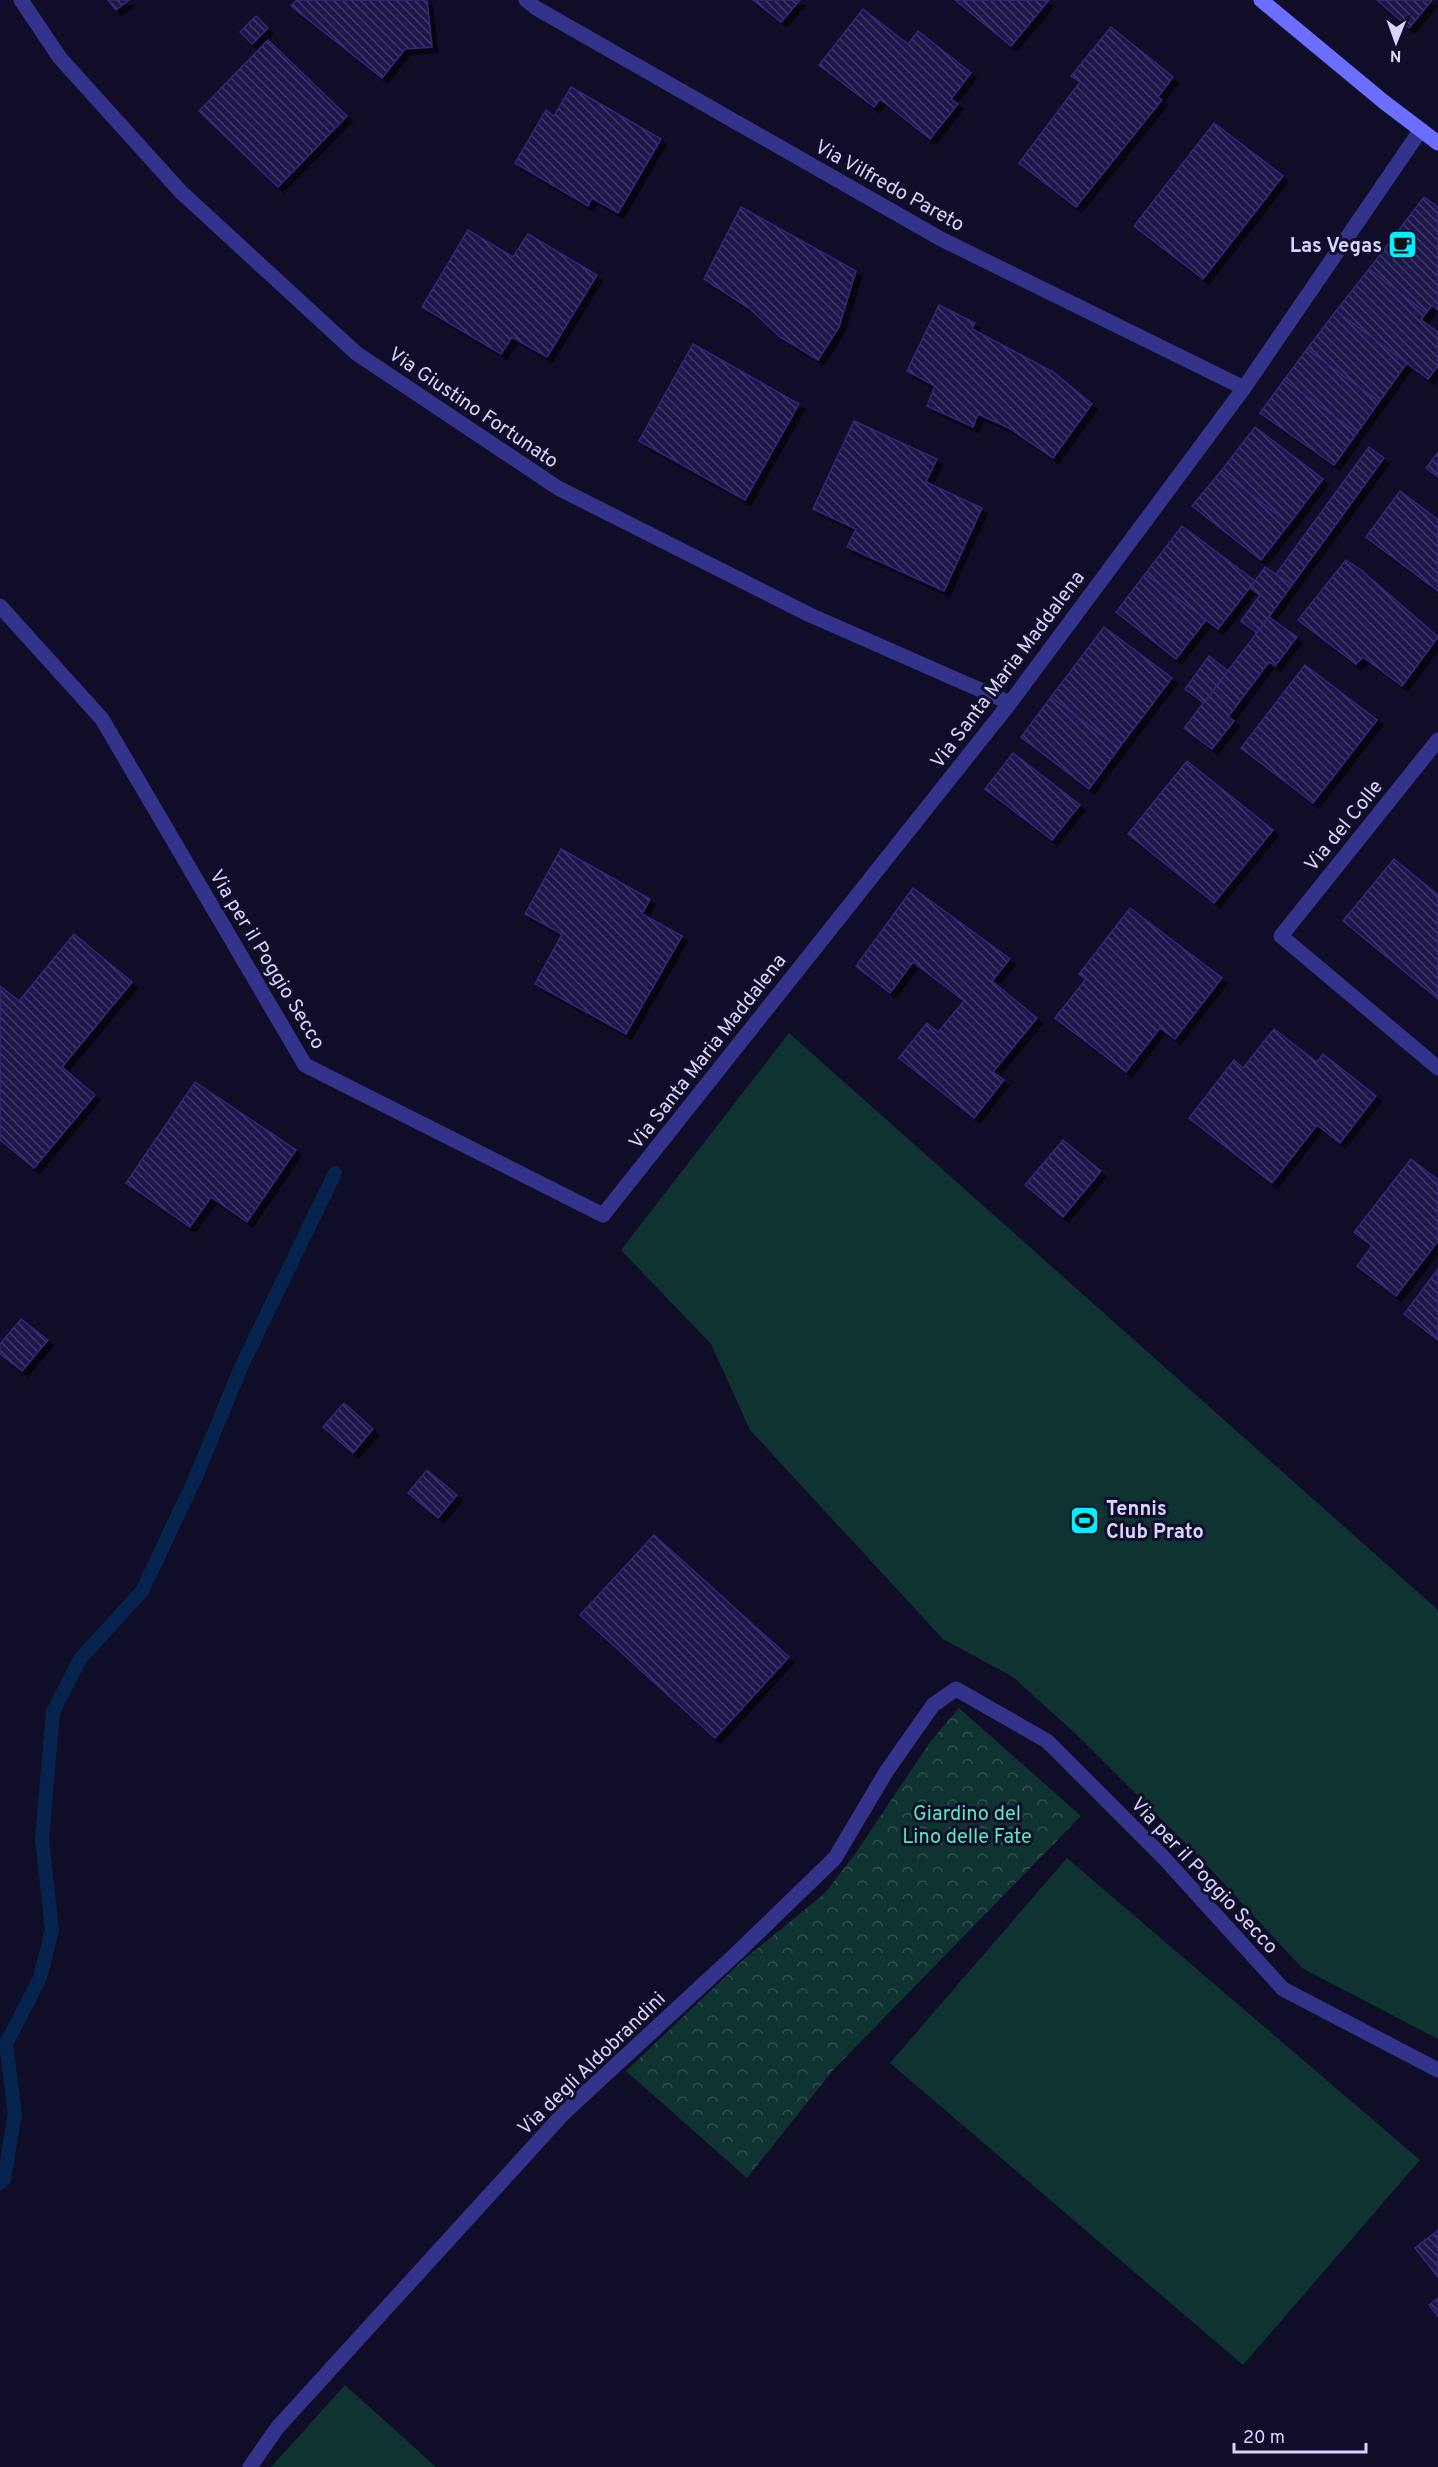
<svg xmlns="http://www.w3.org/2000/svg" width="1438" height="2467" font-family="Overpass,sans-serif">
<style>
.forest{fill:url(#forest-crowns)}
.pitch{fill:#0f3330}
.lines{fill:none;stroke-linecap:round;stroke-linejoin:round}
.stream{stroke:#06244e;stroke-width:14}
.building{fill:url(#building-back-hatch);stroke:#33267a;stroke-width:1.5;filter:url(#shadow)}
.street{stroke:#33338c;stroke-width:15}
.secondary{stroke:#6b6eff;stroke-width:15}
.labels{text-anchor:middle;stroke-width:6;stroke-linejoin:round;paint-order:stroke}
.street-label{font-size:20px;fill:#d7d4ff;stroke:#100d28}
.poi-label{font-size:20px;font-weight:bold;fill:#d7d4ff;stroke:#100d28;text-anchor:end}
.park-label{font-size:20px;fill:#53edc0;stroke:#100d28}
</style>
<defs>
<pattern id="forest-crowns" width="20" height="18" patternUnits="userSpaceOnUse" patternTransform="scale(1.5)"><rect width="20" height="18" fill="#0f3330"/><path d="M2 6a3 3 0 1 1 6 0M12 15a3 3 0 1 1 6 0" fill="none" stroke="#31504f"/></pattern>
<pattern id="building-back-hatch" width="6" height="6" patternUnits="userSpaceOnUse" patternTransform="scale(1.5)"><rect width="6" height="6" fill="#1f174b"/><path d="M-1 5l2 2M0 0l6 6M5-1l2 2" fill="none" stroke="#3f3866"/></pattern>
<filter id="shadow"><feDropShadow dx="5.5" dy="5.5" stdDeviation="0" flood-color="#0009"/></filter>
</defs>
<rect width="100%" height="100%" fill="#100d28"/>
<!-- forest -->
<path class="forest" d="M959,1708L1081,1816L834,2069L747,2178L626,2071L742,1961L825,1893L855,1854L930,1742Z"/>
<!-- pitch -->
<g class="pitch">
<path d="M789,1033L1438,1610V2039L1302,1968L1204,1862L1078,1736L1013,1677L943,1639L750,1430L711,1344L621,1250Z"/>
<path d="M1067,1858L1420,2160L1243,2365L890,2063Z"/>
<path d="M345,2385L436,2467H271Z"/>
</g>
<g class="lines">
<!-- stream -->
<path class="stream" d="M0,2183L4,2179L15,2114L6,2044L40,1978L52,1930L42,1839L53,1712L80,1659L142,1591L194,1481L242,1365L335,1173"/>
</g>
<!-- building -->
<g class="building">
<path d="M108,0H129L116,10Z"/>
<path d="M297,0H427L432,47L405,49L382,78L291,6Z"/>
<path d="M753,0H800L781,22Z"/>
<path d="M955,0H1049L1011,46Z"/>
<path d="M1377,0H1432L1409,28Z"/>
<path d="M863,9L908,44L918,31L971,73L951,99L958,104L930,139L880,99L874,107L819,65Z"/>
<path d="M256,16L268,28L252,44L240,32Z"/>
<path d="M1111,27L1173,77L1158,97L1162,100L1076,207L1019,163L1080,82L1071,76Z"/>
<path d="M268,40L347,116L278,187L199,111Z"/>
<path d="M571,87L661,139L618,213L592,198L588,206L515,163L546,110L554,116Z"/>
<path d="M1214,123L1283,176L1203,279L1134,226Z"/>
<path d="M1424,197L1438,207V310L1432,305L1426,313L1369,269Z"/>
<path d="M741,207L856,271L839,327L818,360L780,337L750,309L704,279Z"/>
<path d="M468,230L513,257L528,234L597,275L547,357L512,337L501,354L422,307Z"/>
<path d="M1369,269L1426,313L1421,320L1438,332V366L1428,379L1336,311Z"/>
<path d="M939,305L975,323L972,329L1053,372L1092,404L1053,458L1009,428L978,414L973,427L927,406L935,386L907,371Z"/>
<path d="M1336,311L1407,363L1379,402L1307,349Z"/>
<path d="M693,344L799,404L745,500L639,441Z"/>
<path d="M1307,349L1379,402L1357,433L1284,380Z"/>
<path d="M1284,380L1357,433L1334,465L1260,413Z"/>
<path d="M854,421L937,459L926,482L982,508L944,591L847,547L856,529L813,509Z"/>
<path d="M1255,427L1323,479L1289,524L1221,471Z"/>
<path d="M1369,447L1384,458L1292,585L1276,574Z"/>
<path d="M1438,452V477L1426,468Z"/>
<path d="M1221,471L1289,524L1261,560L1192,506Z"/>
<path d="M1400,491L1438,520V591L1366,537Z"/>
<path d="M1182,526L1255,581L1218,629L1145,574Z"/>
<path d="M1346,560L1361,570L1438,637L1402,686L1363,657L1356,664L1298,620Z"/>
<path d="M1265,567L1292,585L1257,633L1241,621L1260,595L1250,588Z"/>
<path d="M1145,574L1206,620L1176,659L1116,612Z"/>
<path d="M1269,617L1297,637L1275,666L1269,662L1228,717L1234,721L1212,749L1184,728Z"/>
<path d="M1104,627L1172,678L1119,748L1051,697Z"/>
<path d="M1209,656L1228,671L1204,703L1185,689Z"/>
<path d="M1305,665L1377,720L1313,803L1241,748Z"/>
<path d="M1051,697L1119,748L1089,789L1021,737Z"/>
<path d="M1013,753L1080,805L1052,840L985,789Z"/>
<path d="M1187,761L1273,830L1214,903L1128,834Z"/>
<path d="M561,849L650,899L642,914L682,936L626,1034L535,984L562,934L525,914Z"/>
<path d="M1394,859L1438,895V999L1343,921Z"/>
<path d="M913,888L1010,959L992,981L1037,1018L993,1072L1004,1080L974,1118L899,1058L927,1023L938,1032L964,1001L913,962L890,993L856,966Z"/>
<path d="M1130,908L1222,978L1175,1039L1160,1028L1126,1072L1055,1018L1086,979L1079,974Z"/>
<path d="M74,934L132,982L62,1067L95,1095L34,1168L0,1140V986L19,1001Z"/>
<path d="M1274,1029L1317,1062L1323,1054L1376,1096L1340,1143L1317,1125L1272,1183L1189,1118L1234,1060L1243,1068Z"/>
<path d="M195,1082L296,1150L247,1222L211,1197L190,1227L126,1183Z"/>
<path d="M1063,1140L1101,1171L1063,1217L1025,1185Z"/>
<path d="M1411,1159L1438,1180V1241L1396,1296L1357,1266L1372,1246L1354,1232Z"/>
<path d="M1438,1269V1340L1404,1314Z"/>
<path d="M21,1319L48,1340L22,1371L0,1354V1344Z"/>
<path d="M344,1403L373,1429L353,1453L323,1427Z"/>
<path d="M427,1470L457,1495L438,1518L408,1493Z"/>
<path d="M654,1535L789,1657L715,1738L580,1615Z"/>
<path d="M1438,2230V2277L1415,2248Z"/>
<path d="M1438,2298V2317L1429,2305Z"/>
</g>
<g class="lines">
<!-- street -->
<g class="street">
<path d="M21,0L60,58L181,192L356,353L558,488L810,615L1010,703"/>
<path d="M526,0L536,8L941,239L1244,388"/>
<path d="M0,606L102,719L305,1065L603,1215L1010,703L1244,388L1420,131"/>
<path d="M1438,740L1281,936L1438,1068"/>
<path d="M250,2467L277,2428L564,2113L738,1952L835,1858L886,1772L933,1705L956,1689L1047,1741L1163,1857L1283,1989L1438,2070"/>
</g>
<!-- secondary -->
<path class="secondary" d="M1261,0L1384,102L1438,143"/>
</g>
<!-- icons -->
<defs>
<symbol id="cafe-square" viewBox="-11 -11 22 22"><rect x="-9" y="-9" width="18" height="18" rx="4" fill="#00f0ff" stroke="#100d28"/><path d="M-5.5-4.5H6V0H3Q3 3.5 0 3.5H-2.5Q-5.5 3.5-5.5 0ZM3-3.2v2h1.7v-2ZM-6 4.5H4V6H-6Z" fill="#111"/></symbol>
<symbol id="stadium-square" viewBox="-11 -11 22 22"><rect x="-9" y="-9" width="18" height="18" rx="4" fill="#00f0ff" stroke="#100d28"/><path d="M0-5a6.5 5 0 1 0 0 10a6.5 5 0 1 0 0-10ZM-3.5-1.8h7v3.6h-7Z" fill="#111"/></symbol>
</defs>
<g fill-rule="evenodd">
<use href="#cafe-square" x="1386" y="228" width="33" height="33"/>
<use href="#stadium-square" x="1068" y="1504" width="33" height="33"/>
</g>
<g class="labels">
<!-- street labels -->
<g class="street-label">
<text transform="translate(890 185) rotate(29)" y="7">Via Vilfredo Pareto</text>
<text transform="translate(474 407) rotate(34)" y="7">Via Giustino Fortunato</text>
<text transform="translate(1007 669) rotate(-53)" y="7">Via Santa Maria Maddalena</text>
<text transform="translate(1343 825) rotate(-51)" y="7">Via del Colle</text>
<text transform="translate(268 959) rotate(59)" y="7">Via per il Poggio Secco</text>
<text transform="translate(707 1051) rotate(-52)" y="7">Via Santa Maria Maddalena</text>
<text transform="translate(1205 1875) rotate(47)" y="7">Via per il Poggio Secco</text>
<text transform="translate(591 2063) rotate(-44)" y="7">Via degli Aldobrandini</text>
</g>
<!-- poi labels -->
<g class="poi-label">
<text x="1382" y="252">Las Vegas</text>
<text x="1106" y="1515" text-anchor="start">Tennis<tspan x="1106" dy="23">Club Prato</tspan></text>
</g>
<!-- park labels -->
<g class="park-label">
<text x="967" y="1820">Giardino del<tspan x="967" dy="23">Lino delle Fate</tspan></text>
</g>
</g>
<!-- north arrow -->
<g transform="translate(1396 42) rotate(181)" stroke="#100d28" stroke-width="4.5" paint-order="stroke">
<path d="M0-4.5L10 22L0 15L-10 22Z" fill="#d7d4ff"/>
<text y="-9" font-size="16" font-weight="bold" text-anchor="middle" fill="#d7d4ff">N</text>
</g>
<!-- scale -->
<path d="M1234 2443v9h132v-9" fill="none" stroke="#d7d4ff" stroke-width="3"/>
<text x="1243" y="2443" font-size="18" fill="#d7d4ff" stroke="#100d28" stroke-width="4.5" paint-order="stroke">20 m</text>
</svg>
